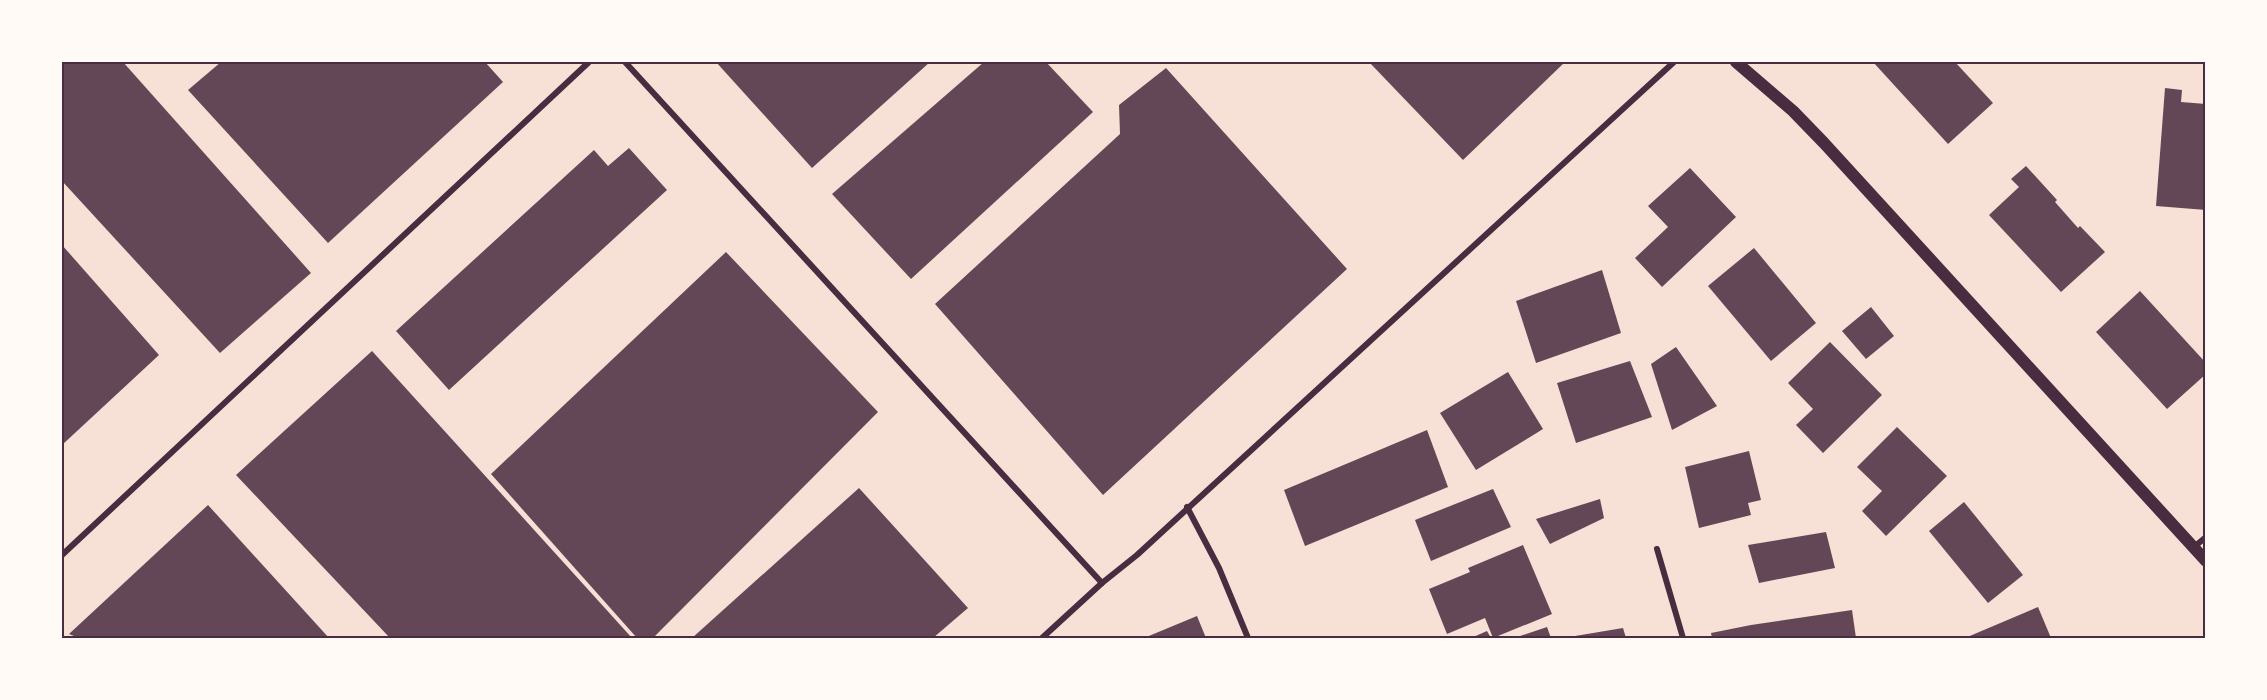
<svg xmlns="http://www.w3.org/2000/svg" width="2267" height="700" font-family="Mulish,sans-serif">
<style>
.building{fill:#644757}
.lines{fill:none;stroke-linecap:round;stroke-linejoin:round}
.minor{stroke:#4a2c40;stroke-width:6}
.secondary{stroke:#4a2c40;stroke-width:12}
.neatline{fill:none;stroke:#4a2c40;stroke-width:2}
</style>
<rect width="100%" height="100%" fill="#f7e1d7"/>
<!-- building -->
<g class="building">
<path d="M62,62H123L311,273L220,353L62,181Z"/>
<path d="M221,62H485L503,82L328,243L188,90Z"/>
<path d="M716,62H930L812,168Z"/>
<path d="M984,62H1046L1093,112L911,279L832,194Z"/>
<path d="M1369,62H1565L1463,160Z"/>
<path d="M1873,62H1955L1993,103L1948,144Z"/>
<path d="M1166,68L1347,269L1103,495L935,304L1120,134L1119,105Z"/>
<path d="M2165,88L2182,90L2181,102L2206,104V210L2156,206Z"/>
<path d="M629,148L667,190L449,390L396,331L594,150L608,166Z"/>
<path d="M2026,166L2057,200L2055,202L2078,228L2080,226L2105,252L2061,292L1989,215L2019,187L2011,179Z"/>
<path d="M1690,168L1736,217L1662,287L1635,258L1668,227L1648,206Z"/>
<path d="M62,245L159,355L62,445Z"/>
<path d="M1754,248L1816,323L1771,361L1708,286Z"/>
<path d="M726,252L878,412L653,638H637L491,474Z"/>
<path d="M1602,270L1621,333L1536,363L1516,301Z"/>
<path d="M2140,291L2206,363V374L2167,409L2096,332Z"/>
<path d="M1871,307L1894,336L1866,359L1842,331Z"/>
<path d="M1830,342L1882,395L1823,453L1796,425L1813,409L1788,383Z"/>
<path d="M1676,347L1717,406L1672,430L1651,364Z"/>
<path d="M372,351L632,638H390L236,475Z"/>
<path d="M1630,361L1652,417L1576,443L1557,383Z"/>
<path d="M1508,372L1543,429L1476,470L1440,413Z"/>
<path d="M1897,427L1947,476L1886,536L1862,511L1882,491L1857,467Z"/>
<path d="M1427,430L1448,487L1305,546L1284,490Z"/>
<path d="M1749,451L1761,500L1748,503L1751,515L1699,528L1685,467Z"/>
<path d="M859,488L968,608L933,638H692Z"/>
<path d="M1493,489L1511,527L1431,561L1415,520Z"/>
<path d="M1600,499L1604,518L1550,544L1536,519Z"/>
<path d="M1964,502L2023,575L1988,603L1929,531Z"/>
<path d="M208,505L329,638H79L69,634Z"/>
<path d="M1826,532L1835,568L1759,583L1748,545Z"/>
<path d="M1523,545L1552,614L1493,638L1485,618L1447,634L1429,589L1470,572L1468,568Z"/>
<path d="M2038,607L2051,638H1965Z"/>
<path d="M1852,610L1856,638H1712L1711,633L1751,625Z"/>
<path d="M1197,616L1206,638H1144Z"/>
<path d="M1547,627L1551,638H1514Z"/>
<path d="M1623,628L1626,638H1569V637Z"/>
<path d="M1487,631L1491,638H1471Z"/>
</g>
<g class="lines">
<!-- minor -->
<g class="minor">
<path d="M625,62L1102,583"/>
<path d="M1187,507L1219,568L1248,638"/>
<path d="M2194,547L2206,537"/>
<path d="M1657,549L1683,638"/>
<path d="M62,555L589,62"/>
<path d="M1042,638L1102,583L1137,555L1674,62"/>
</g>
<!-- secondary -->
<path class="secondary" d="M1736,62L1793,111L1824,143L2206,561"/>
</g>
<!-- border -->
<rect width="2267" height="700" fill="none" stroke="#fffaf5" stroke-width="126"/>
<rect x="63" y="63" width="2141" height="574" class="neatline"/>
</svg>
